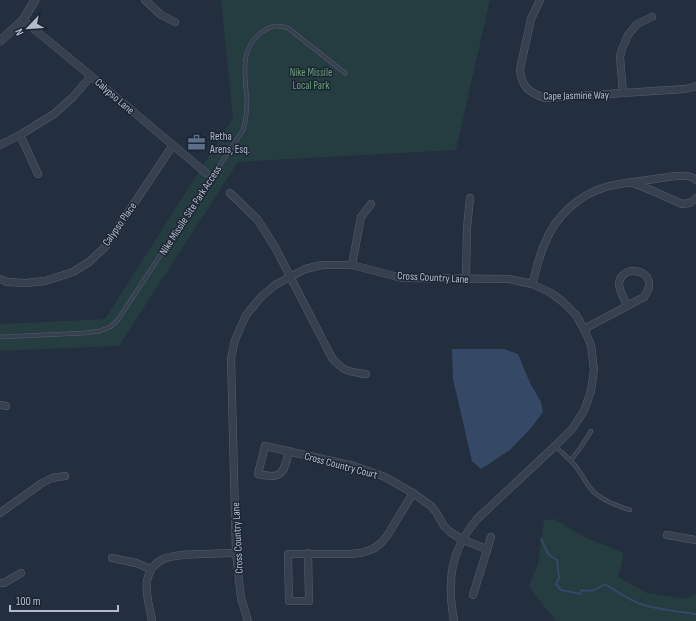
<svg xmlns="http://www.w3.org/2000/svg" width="696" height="621" font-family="'Sofia Sans Condensed',sans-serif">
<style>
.green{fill:#253c40}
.water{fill:#354967}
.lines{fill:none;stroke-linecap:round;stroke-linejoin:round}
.stream{stroke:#354967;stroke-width:2}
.service-casing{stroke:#555e6d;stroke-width:4.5}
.minor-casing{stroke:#555e6d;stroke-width:8}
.tertiary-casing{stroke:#555e6d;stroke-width:9}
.service{stroke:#37404f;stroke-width:3.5}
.minor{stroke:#37404f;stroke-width:7}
.tertiary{stroke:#37404f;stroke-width:8}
.labels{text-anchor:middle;stroke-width:3;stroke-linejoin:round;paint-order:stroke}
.park-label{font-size:11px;fill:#699c76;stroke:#1c2534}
.street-label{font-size:11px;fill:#b3bbca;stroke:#1c2534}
.poi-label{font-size:11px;fill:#b3bbca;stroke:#1c2534;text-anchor:start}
</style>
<rect width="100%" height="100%" fill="#232e3f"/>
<!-- green -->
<g class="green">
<path d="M221,0H490L456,150L238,162L119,346L0,351V324L105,319L233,118Z"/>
<path d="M555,519L584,537L624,553L618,577L647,593L686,599L696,594V621H557L546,609L529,586L538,564L544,520Z"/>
</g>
<!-- water -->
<path class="water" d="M452,349H504L518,354L530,383L541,402L543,412L531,428L510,450L481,469L472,461L453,379Z"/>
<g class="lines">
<!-- stream -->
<path class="stream" d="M541,539L549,555L557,560L559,578L556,584L561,590L580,594L582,590C593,592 596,590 605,584C616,591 626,598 638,603C656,610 677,611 696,614"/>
<defs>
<g id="service">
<path d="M0,337L85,333L100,331L110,327L117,321L243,130C246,120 247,110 247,100C245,75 239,48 262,32C271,25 277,25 288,28L345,73"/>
<path d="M555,446C563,454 573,461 579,471C585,479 588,488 596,494C606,502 618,506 630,510"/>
<path d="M571,460L581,447L591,431"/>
</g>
<g id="minor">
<path d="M145,0L161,15L175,22"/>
<path d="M540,0L531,19L520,69C521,86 529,93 545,98L685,89L696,86"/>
<path d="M23,20L91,76L206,173"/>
<path d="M623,93L620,57L622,49L628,35L637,24L652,17"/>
<path d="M20,135L38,174"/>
<path d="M0,145L20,135L54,114L73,97L91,76"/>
<path d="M633,183L653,191L682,204L690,203L696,198"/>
<path d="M230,193L257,219L275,247L332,358C344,372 350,372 366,374"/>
<path d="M352,265L361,217L371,204"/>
<path d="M0,279L7,282L26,283L45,281L73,272L89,262L105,247L173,145"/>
<path d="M466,279L467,228L470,198"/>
<path d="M532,284C536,271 539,256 545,243C555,217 578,195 606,187C619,183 634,182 648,180C658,179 682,173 691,177C693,177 694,179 696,180"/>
<path d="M584,329L644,297C664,270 619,261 619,285C620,292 624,299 627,305"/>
<path d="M0,405L6,406"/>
<path d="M289,451C284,473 282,480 258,474L265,446L354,466L385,477L413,493L431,506L436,512L444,526L450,532L463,540L487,549"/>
<path d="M0,513L42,483L52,478L65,476"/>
<path d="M667,535L696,540"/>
<path d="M308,553L309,601H289L288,554H349L361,553L373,549L381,543L387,536L413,493"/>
<path d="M112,558L136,563L151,569"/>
<path d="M0,583H4L21,573"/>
<path d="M473,595L491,537"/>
<path d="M152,621C150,608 145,594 147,581C152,554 177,555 199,554C211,554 224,553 236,553"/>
<path d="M248,621L241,598L236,553L231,358L235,340L246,315L261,297L275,285L305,269L322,265H352L402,278L509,279L532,284L551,293L563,302L576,315L584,329L591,345L594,370L591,391L584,411L572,429L555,446L477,519C462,537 451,560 451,584C450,596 452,609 454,621"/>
</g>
<path id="tertiary" d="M0,41L23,20L35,0"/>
</defs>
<!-- service casing -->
<use href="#service" class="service-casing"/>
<!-- minor casing -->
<use href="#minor" class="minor-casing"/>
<!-- tertiary casing -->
<use href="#tertiary" class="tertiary-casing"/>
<!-- service -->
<use href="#service" class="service"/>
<!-- minor -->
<use href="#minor" class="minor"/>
<!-- tertiary -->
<use href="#tertiary" class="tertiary"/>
</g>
<!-- icons -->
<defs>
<symbol id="office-bare" viewBox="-9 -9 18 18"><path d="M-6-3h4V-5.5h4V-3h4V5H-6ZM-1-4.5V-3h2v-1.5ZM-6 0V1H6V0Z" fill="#5c6f8a" stroke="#1c2534" stroke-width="2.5" paint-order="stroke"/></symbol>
</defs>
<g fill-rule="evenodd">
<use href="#office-bare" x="184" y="130" width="25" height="25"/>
</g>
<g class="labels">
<!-- park labels -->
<g class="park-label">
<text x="311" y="76">Nike Missile<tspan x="311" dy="13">Local Park</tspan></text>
</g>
<!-- street labels -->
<g class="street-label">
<text transform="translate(576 95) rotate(-1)" y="4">Cape Jasmine Way</text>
<text transform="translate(115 96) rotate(41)" y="4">Calypso Lane</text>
<text transform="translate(190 210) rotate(-57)" y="4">Nike Missile Site Park Access</text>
<text transform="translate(119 224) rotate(-55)" y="4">Calypso Place</text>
<text transform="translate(433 277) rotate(3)" y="4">Cross Country Lane</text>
<text transform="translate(341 465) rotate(15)" y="4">Cross Country Court</text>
<text transform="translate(237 538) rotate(-93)" y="4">Cross Country Lane</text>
</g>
<!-- poi labels -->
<g class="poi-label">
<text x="210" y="140">Retha<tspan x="210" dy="13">Arens, Esq.</tspan></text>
</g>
</g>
<!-- north arrow -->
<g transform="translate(28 28) rotate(245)" stroke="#1c2534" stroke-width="3" paint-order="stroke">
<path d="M0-3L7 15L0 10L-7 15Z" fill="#b3bbca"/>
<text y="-6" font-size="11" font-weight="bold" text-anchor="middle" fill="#b3bbca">N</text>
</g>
<!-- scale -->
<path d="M10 605v6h108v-6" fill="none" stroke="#b3bbca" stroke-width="2"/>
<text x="16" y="605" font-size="12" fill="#b3bbca" stroke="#1c2534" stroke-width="3" paint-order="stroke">100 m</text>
</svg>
